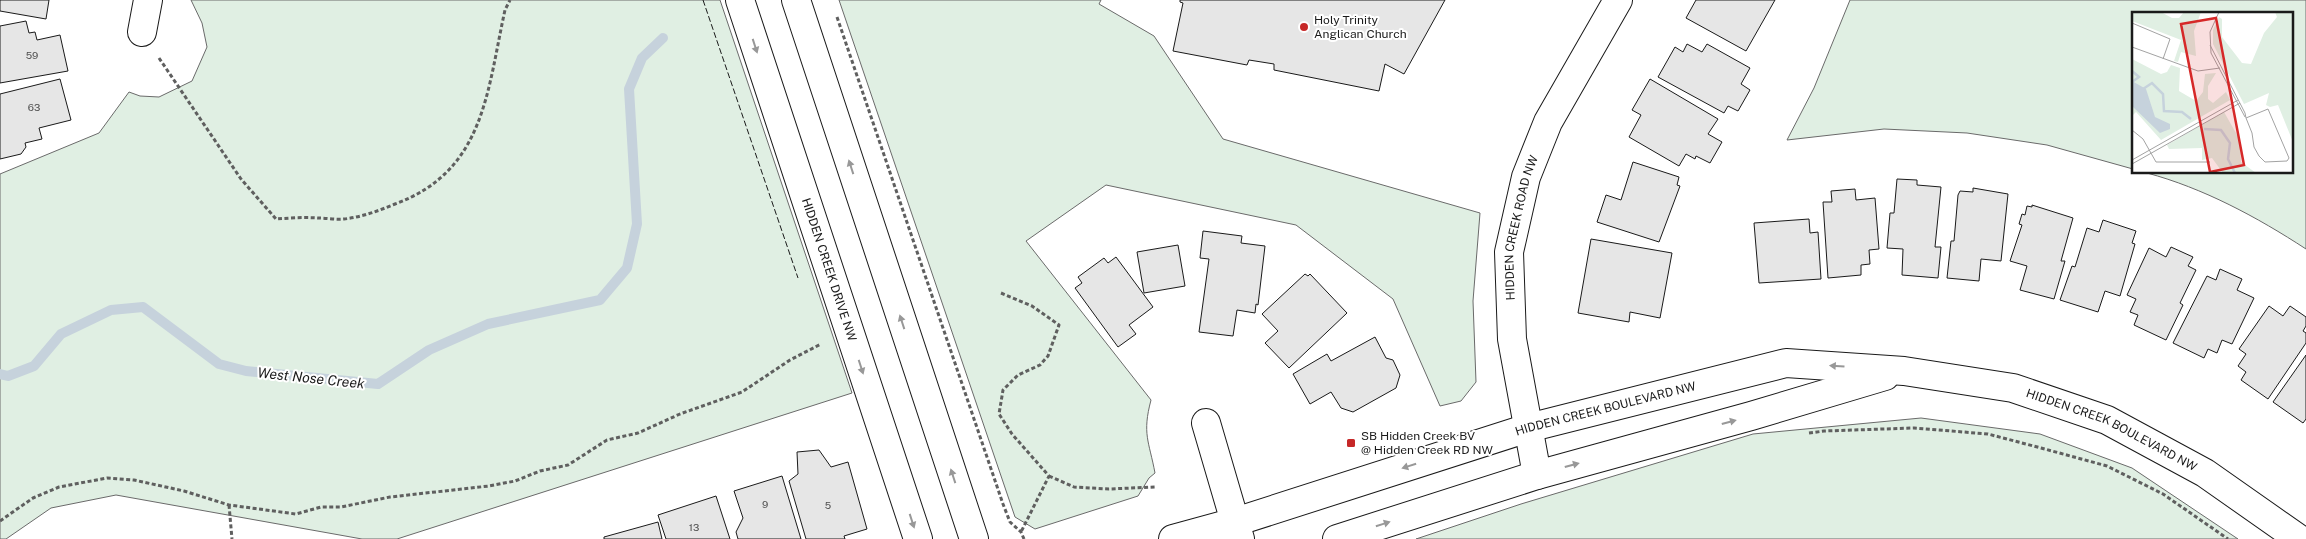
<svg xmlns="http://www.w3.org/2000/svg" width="2306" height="539" font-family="'Public Sans',sans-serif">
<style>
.green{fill:#e0efe3;stroke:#6a6a6a}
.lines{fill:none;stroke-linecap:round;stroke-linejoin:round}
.stream{stroke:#c6d2dc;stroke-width:10}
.building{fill:#e6e6e6;stroke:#1a1a1a}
.minor-casing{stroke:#1a1a1a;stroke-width:30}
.path{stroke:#5f5f5f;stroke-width:3;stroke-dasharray:4 2.5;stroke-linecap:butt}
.minor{stroke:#fff;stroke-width:28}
.fence{stroke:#1a1a1a;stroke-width:1;stroke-dasharray:6 2.5;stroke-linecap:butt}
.oneway{fill:#989898}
.poi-dot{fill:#c62828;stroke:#fff;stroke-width:2}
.labels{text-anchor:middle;stroke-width:4;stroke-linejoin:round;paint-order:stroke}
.number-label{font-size:10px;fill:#4d4d4d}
.poi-label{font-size:12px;fill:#1a1a1a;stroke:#fff;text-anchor:start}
.street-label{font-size:12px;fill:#1a1a1a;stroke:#fff}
.water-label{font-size:14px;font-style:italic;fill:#1a1a1a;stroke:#fff}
.inset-river{fill:none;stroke:#c6d2dc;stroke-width:2.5}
.inset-road{fill:none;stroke:#a3a3a3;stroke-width:1}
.view{fill:#d62828;fill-opacity:0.15;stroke:#d62828;stroke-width:2.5}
.inset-edge{fill:none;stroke:#1a1a1a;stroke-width:2.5}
</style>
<rect width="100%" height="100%" fill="#fff"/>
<!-- green -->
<g class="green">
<path d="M191,0H720L852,393L397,539H362L116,495L51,508L6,539H0V174L99,133L129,92L140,96L159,97L192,81L207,47L202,23Z"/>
<path d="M839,0H1101L1099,4L1154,36L1223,139L1480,213L1473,301L1476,382L1461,401L1440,406L1393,299L1296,225L1106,185L1026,241L1151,400C1142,434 1149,441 1155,473L1149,478L1138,496L1035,529L1015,517Z"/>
<path d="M1850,0H2306V249C2257,217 2203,188 2147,173L2292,172V14H2134L2133,169L2047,145L1967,133L1884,129L1787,140L1814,88Z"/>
<path d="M1921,418L2040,434L2132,468L2238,539H1416L1521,504L1753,434Z"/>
</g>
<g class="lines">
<!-- stream -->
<path class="stream" d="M0,374L8,376L34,366L61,334L111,310L143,307L219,364L246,371L378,384L429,350L488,324L600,300L627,268L637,224L629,89L642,58L663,38"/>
</g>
<!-- building -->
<g class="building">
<path d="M0,0H49L46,19L0,11Z"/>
<path d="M1180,0H1445L1404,74L1385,64L1379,91L1274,70V64L1249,60L1247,65L1173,51L1183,3L1180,2Z"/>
<path d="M1696,0H1775L1746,51L1686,18Z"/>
<path d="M26,21L29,33L35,32L37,40L60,35L68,71L0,83V26Z"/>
<path d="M1687,44L1702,52L1707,44L1750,68L1741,84L1750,90L1738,111L1728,106L1724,113L1658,77L1675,47L1683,52Z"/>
<path d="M60,79L71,120L39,128L42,139L25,143L26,147L21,154L0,159V94Z"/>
<path d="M1650,79L1718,119L1708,134L1722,142L1710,163L1696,156L1695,159L1686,154L1679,166L1629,137L1641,115L1632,110Z"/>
<path d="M1633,162L1679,177L1677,185L1680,186L1659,242L1597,222L1606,195L1621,200Z"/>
<path d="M1897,179L1917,180V185L1941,187L1935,247H1941L1938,278L1902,275L1903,249L1887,248L1890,213H1894Z"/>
<path d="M1973,188L2008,194L2001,261L1981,259L1979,281L1947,278L1951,241H1954L1958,195L1960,191L1973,192Z"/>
<path d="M1855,189L1856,200L1875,198L1879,249L1869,250L1870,264L1861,265V275L1828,278L1823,202H1832L1831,191Z"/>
<path d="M2032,205L2073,218L2061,261H2065L2054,299L2020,290L2027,266L2010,261L2022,225L2019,224L2022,214L2025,215L2027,206L2032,207Z"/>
<path d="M1809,219L1810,233L1818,232L1821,279L1759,283L1754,223Z"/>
<path d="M2103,220L2136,231L2132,243L2135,244L2120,296L2105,291L2098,312L2060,300L2072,266L2075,267L2087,228L2099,232Z"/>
<path d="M1203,231L1242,236L1241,243L1265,246L1258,305L1256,304L1255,313L1237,310L1233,336L1199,332L1209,259L1200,258Z"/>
<path d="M1591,239L1672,253L1660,318L1630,312L1629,322L1578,313Z"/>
<path d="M1178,245L1185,286L1144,293L1137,252Z"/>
<path d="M2171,247L2193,257L2188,266L2196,270L2180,303L2183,305L2166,340L2134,325L2138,315L2130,312L2136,299L2127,295L2149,248L2166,257Z"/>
<path d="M1116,257L1153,307L1129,325L1136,334L1118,347L1075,288L1082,283L1078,277L1104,258L1108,263Z"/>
<path d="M2220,269L2242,279L2237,290L2254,298L2232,344L2222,340L2217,353L2208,349L2204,358L2173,343L2207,276L2216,280Z"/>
<path d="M1305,274L1308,276L1310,274L1347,313L1289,368L1265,343L1278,331L1262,314Z"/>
<path d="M2269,306L2283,316L2290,306L2306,317V326L2303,331L2306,333V343L2268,399L2241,380L2246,372L2238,366L2246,354L2239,349Z"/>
<path d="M1375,337L1386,358L1393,360L1400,375L1396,388L1353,412L1341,408L1331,392L1310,404L1293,374L1327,354L1331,361Z"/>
<path d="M2306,355V419L2303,423L2273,402Z"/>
<path d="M819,450L831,467L848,462L867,529L844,536L845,539H806L789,481L798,474L797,452Z"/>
<path d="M782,476L801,539H738L736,532L743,518L734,491Z"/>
<path d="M716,496L730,539H666L658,515Z"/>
<path d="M658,522L662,539H604V537Z"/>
</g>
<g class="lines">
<defs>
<g id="minor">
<path id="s1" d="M740,0L918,539"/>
<path d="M796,0L974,539"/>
<path d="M142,32L148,0"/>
<path d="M1206,423L1240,539"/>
<path id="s2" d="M1537,475L1512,339L1509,252L1526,177L1548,122L1618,0"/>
<path id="s3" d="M1173,539L1235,522L1528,428L1786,363L1904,371L2013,388L2107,420L2205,473L2299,539"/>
<path d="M1337,539L1537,475L1751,416L1885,376"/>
</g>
</defs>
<!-- minor casing -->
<use href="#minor" class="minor-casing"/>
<!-- path -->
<g class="path">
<path d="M837,17L1003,504L1010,522L1021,532L1024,539"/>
<path d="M159,58L241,179L276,219C289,218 304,217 318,218C326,218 336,220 344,219C362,217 378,211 395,204C485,171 487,91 505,10L510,0"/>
<path d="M1001,293L1032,306L1059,325L1048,356L1040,365L1018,375L1003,390L999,414L1012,434L1049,476L1021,532"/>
<path d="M1809,433L1824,431L1914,428L1988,434L2041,448L2107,466L2163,494L2228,539"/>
<path d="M1049,476L1074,487L1109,489L1155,487"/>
<path d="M229,505L232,539"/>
<path d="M0,521L33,498L59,487L107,478L134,480L184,491L229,505L296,514L321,507H341L390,497L489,486L515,481L540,471L568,465L607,440L638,433L680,414L742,392L790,360L821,344"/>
</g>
<!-- minor -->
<use href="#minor" class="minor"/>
<!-- fence -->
<path class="fence" d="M703,0L798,278"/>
</g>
<!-- one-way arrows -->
<defs><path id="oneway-solid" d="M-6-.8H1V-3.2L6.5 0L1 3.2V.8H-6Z" transform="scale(1.25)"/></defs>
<g class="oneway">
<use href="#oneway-solid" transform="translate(755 46) rotate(72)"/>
<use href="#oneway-solid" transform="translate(851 167) rotate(-108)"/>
<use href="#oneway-solid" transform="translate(902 322) rotate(-108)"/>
<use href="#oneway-solid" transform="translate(1837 366) rotate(-176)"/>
<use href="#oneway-solid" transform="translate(861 367) rotate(72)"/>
<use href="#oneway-solid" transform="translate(1729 422) rotate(-15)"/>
<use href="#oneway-solid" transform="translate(1572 465) rotate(-15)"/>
<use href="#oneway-solid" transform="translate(1409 466) rotate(162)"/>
<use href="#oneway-solid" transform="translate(953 476) rotate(-108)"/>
<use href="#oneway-solid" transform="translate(912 521) rotate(72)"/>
<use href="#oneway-solid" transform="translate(1383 524) rotate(-18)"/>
</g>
<!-- markers -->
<g class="poi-dot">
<circle cx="1304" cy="27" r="5"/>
<rect x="1346" y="438" width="10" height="10" rx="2.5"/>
</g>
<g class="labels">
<!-- number labels -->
<g class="number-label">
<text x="32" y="59">59</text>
<text x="34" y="111">63</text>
<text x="765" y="508">9</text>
<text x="828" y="509">5</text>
<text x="694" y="531">13</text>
</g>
<!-- poi labels -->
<g class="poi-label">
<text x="1314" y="24">Holy Trinity<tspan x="1314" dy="14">Anglican Church</tspan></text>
<text x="1361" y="440">SB Hidden Creek BV<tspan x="1361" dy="14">@ Hidden Creek RD NW</tspan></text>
</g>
<!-- street labels -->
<g class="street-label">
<text dy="4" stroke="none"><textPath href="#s2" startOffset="251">HIDDEN CREEK ROAD NW</textPath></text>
<text dy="4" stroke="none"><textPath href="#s1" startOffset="284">HIDDEN CREEK DRIVE NW</textPath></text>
<text dy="4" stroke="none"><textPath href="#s3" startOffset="452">HIDDEN CREEK BOULEVARD NW</textPath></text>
<text dy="4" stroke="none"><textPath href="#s3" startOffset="974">HIDDEN CREEK BOULEVARD NW</textPath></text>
</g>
<!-- water labels -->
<g class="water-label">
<text transform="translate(311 378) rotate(6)" y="5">West Nose Creek</text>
</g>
</g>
<!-- overview -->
<g transform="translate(2132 12)">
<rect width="161" height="161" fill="#fff"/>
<path d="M0,0H29L40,6H47L52,0H69L62,19L64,44L49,40L46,50L42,49L49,28L0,9ZM143,0H161V130L146,93L138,95L134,93L137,81L112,92L81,32V18L87,5L90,7V25L110,51L119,52L132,21L145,5ZM0,47L29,62L35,60L39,53L48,56L47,79L64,89L71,80L73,62L84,61L76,74V87L81,91L94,80L98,88L29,128L4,100L0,104ZM92,100L108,128L109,150L124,161H91L80,146L70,148V136L37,137L35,133Z" fill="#e0efe3"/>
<path d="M0,69L14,77L23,105L38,112V117L28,121L0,94Z" fill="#c6d2dc"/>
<path class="inset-river" d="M0,59L7,65L0,70M11,77L20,71L31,82L32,99L50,100L59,107M72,117L89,118L98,131L96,147L103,161"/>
<path class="inset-road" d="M87,0L78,20L79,41L113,105M0,11L38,27L31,47M78,33L113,101L114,106L120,121L122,135L127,144L133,150L155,149L157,146L136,97L114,106M0,35L66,59L88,56M0,118L11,127L24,150H78M0,148L106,88M0,152L108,91"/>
<path class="view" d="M84,6L112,153L78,160L49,12Z"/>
<rect width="161" height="161" class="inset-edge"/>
</g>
</svg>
